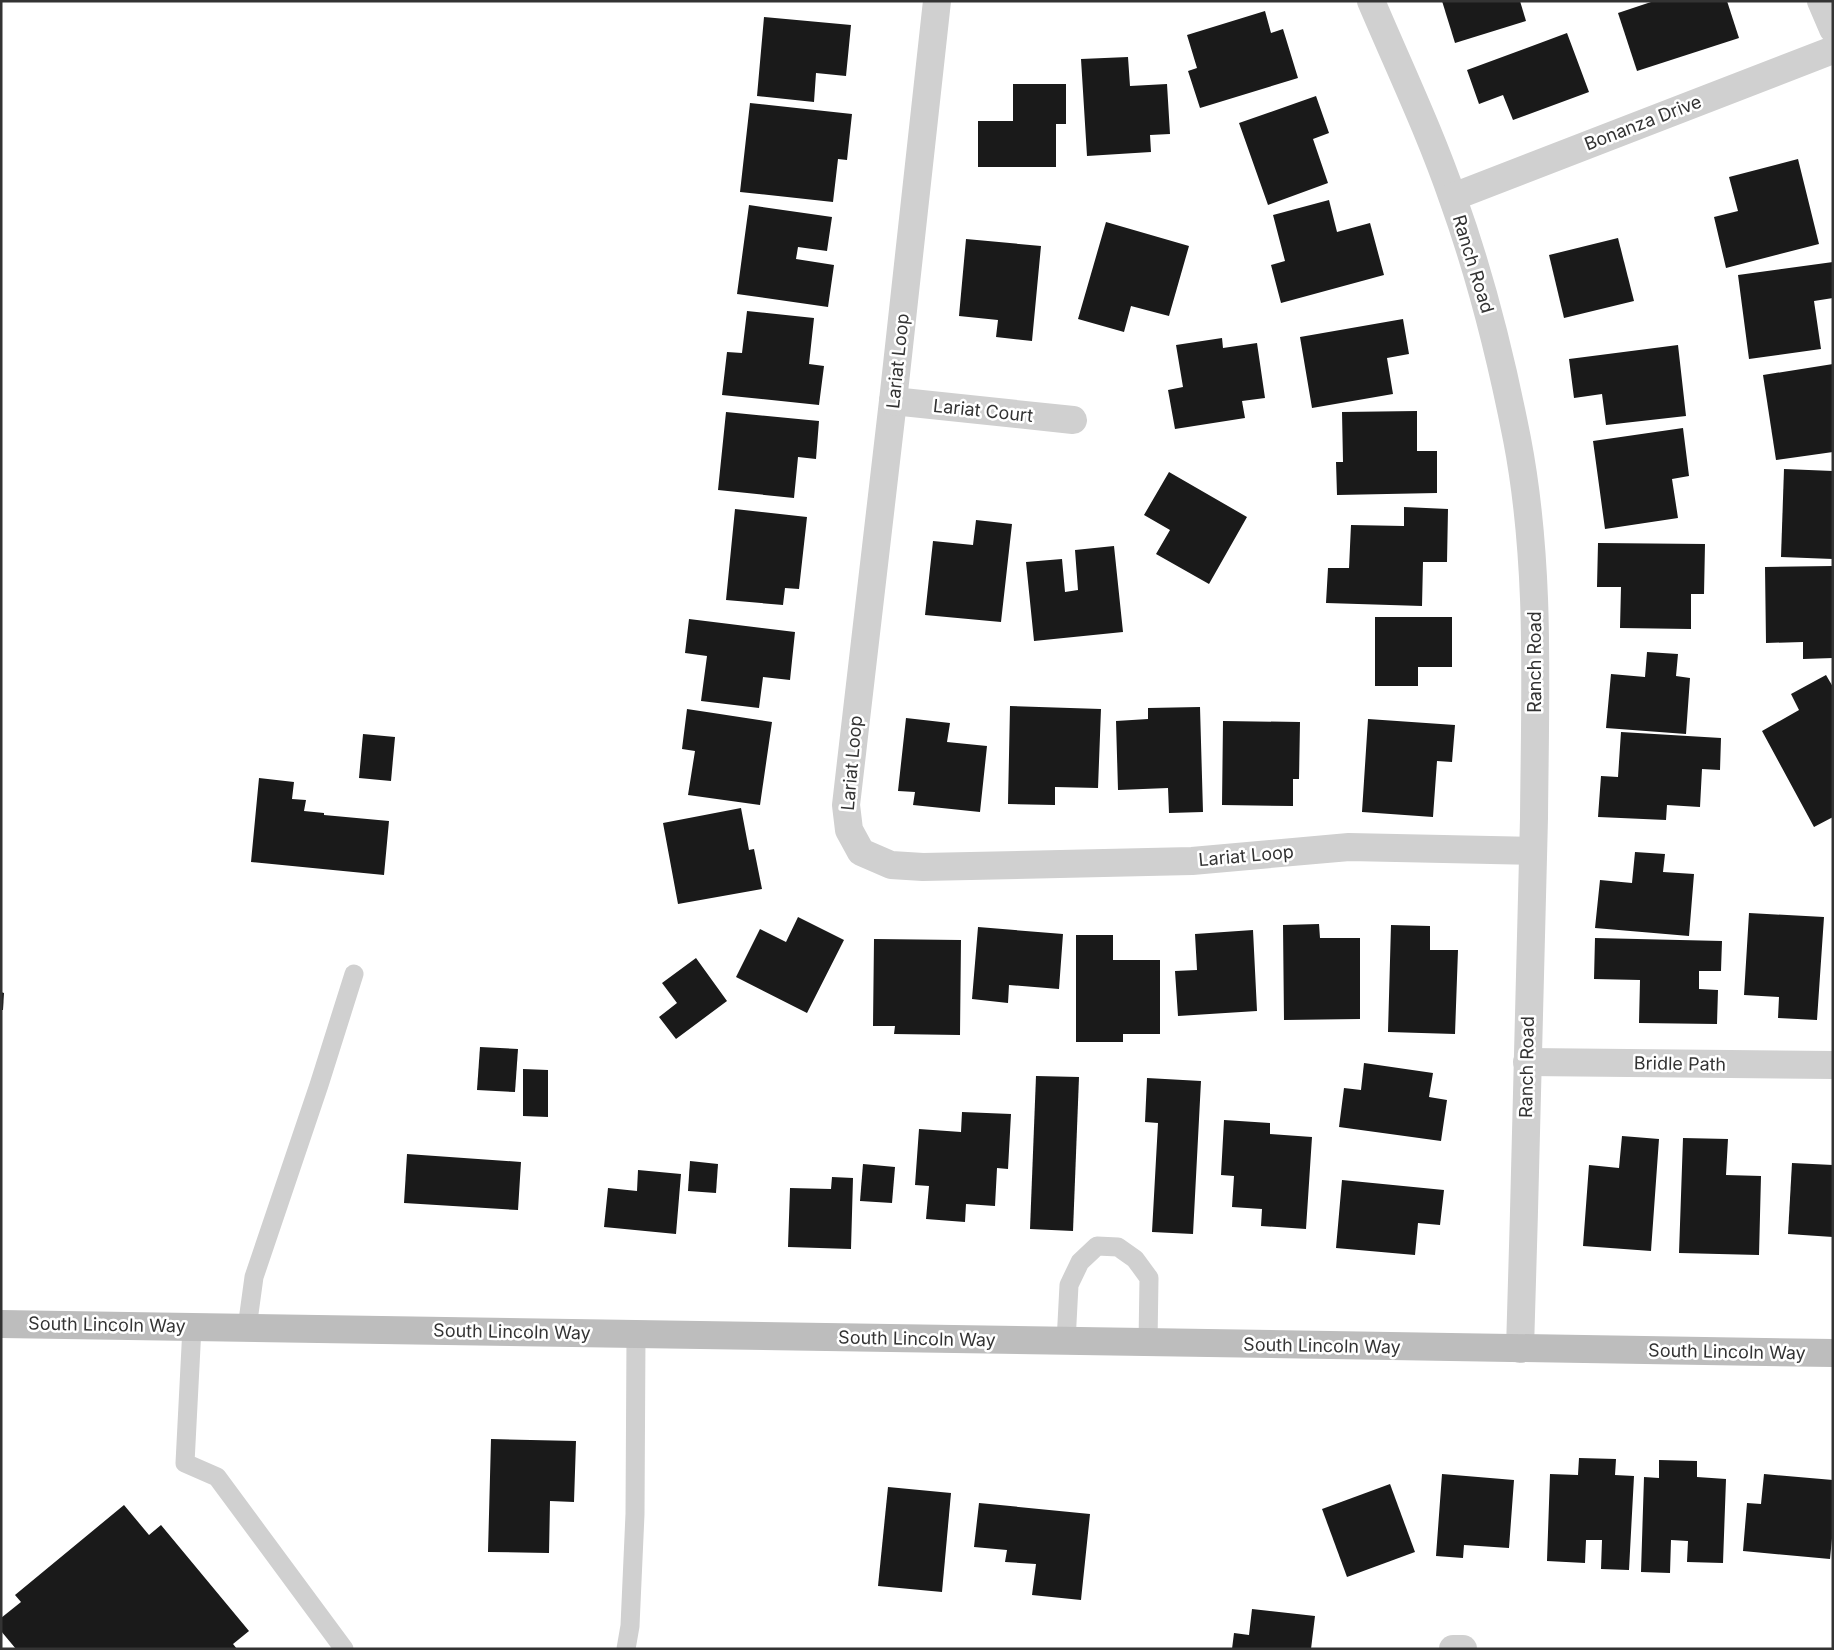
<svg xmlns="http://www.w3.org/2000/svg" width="1834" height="1650" font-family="Inter,sans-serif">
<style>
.building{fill:#1a1a1a}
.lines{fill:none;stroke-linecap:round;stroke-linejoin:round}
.lane{stroke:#d0d0d0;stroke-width:19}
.street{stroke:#d0d0d0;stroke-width:28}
.secondary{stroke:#bdbdbd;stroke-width:28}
.labels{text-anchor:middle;stroke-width:5;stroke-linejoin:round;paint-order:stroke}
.street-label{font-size:18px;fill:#333;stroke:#fff}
</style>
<rect width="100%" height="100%" fill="#fff"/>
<!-- building -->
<g class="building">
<path d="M1442,1H1520L1526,21L1455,43Z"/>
<path d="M1654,1H1727L1739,38L1637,71L1618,13Z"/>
<path d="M1265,11L1271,33L1283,29L1298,78L1200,108L1188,71L1197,68L1187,35Z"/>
<path d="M764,17L851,25L846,76L816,73L814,102L757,96Z"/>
<path d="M1567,33L1589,92L1513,120L1503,95L1479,104L1467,70Z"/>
<path d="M1128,57L1130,86L1167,84L1170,134L1150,135L1151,152L1087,156L1081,59Z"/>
<path d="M1013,84H1066V124H1056V167H978V121H1013Z"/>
<path d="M1316,96L1329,133L1313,139L1328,183L1268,205L1239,123Z"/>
<path d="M750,103L852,114L847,160L838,159L833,202L740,192Z"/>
<path d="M1798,159L1819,244L1726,268L1714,217L1738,211L1729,177Z"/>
<path d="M1329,200L1337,232L1370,223L1384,275L1281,303L1271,265L1285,261L1273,215Z"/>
<path d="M749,205L832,217L827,251L798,247L796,259L834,265L828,307L737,294Z"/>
<path d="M1106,222L1189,246L1169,316L1131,306L1124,332L1078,319Z"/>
<path d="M1618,238L1634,301L1564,318L1549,255Z"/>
<path d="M966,239L1041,246L1032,341L996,337L998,320L959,316Z"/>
<path d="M1833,262V298L1814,301L1821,349L1749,359L1738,275Z"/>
<path d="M747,311L814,318L809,364L824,366L819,405L722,395L727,352L742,353Z"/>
<path d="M1403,319L1409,354L1387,358L1393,394L1312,408L1300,337Z"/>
<path d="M1222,338L1223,348L1257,343L1265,398L1242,401L1245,418L1175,429L1168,390L1183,387L1176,345Z"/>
<path d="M1678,345L1686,416L1606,425L1602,394L1574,398L1569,359Z"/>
<path d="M1833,364V452L1776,460L1763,375Z"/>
<path d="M1417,411V451H1437V493L1337,495L1336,462H1343L1342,412Z"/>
<path d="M726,412L819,421L816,459L798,457L794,498L718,490Z"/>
<path d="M1683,428L1689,476L1672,479L1678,518L1605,529L1593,441Z"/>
<path d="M1784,469L1833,471V559L1781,557Z"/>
<path d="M1169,472L1247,517L1209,584L1156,554L1170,530L1144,515Z"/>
<path d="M1404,507L1448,509L1447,562H1423L1422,606L1326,603L1328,568H1349L1351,525L1404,526Z"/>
<path d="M735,509L807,517L799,589L785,588L783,605L726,600Z"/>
<path d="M976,520L1012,524L1001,622L925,615L933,541L973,545Z"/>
<path d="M1598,543L1705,544L1704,594H1691V629L1620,628L1621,587H1597Z"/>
<path d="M1114,546L1123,632L1034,641L1026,562L1062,559L1065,592L1078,590L1075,550Z"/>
<path d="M1833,566V658L1803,659V642L1766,643L1765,567Z"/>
<path d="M1375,617H1452V667H1418V686H1375Z"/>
<path d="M689,619L795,632L790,680L763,677L759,708L701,701L707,656L685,653Z"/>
<path d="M1647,652L1678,654L1676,676L1690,678L1686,734L1606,728L1611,674L1645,677Z"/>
<path d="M1826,675L1833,687V817L1814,827L1762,731L1799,710L1791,694Z"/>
<path d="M1010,706L1101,709L1098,788L1055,787V805L1008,804Z"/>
<path d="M1200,707L1203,812L1169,813L1168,788L1118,790L1116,721L1148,719V708Z"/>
<path d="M687,709L772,722L760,805L688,795L695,751L682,749Z"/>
<path d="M906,718L950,723L947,742L987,746L980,812L913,805L915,792L898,791Z"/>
<path d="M1368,719L1455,725L1452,762L1437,761L1433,817L1362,812Z"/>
<path d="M1223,721L1300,722L1299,779H1293V806L1222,805Z"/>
<path d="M1621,732L1721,738L1720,770L1702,769L1700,807L1667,805L1666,820L1598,817L1601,776L1618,777Z"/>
<path d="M363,734L395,737L391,781L359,778Z"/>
<path d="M259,778L294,782L292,799L306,800L304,811L324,813V815L389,821L384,875L251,862Z"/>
<path d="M741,808L749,850L754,849L762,889L678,904L663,823Z"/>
<path d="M1635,852L1665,854L1663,872L1694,874L1689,936L1595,928L1600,880L1632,883Z"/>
<path d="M1749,913L1824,917L1817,1020L1778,1018L1779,997L1744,995Z"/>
<path d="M798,917L844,940L807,1013L736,977L760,929L786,942Z"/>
<path d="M1319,924L1320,938H1360V1019L1284,1020L1283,925Z"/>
<path d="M1391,925L1430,926V950H1458L1455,1034L1388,1032Z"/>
<path d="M978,927L1063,934L1059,989L1009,985L1008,1003L972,999Z"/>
<path d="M1253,930L1257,1011L1178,1016L1175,971L1197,970L1195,934Z"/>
<path d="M1076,935H1113V960H1160V1034H1123V1042H1076Z"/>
<path d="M1595,938L1722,941L1721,971H1699V989L1718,990L1717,1024L1639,1023L1640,980L1594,979Z"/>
<path d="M874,939L961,940L960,1035L894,1034L895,1026H873Z"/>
<path d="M696,958L727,1001L676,1039L659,1017L677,1003L662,983Z"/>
<path d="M1,992L4,993L3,1010H1Z"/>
<path d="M480,1047L518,1049L515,1092L477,1090Z"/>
<path d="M1364,1063L1433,1073L1429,1097L1447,1100L1441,1141L1339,1127L1344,1088L1361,1090Z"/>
<path d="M523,1069L548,1070V1117L523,1116Z"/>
<path d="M1036,1076L1079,1077L1073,1231L1030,1229Z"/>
<path d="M1147,1078L1201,1081L1193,1234L1152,1232L1158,1123L1145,1122Z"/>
<path d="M962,1112L1011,1114L1008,1169L997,1168L995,1206L966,1204L965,1222L926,1219L929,1186L915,1185L919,1129L961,1132Z"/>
<path d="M1224,1120L1270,1123V1134L1312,1137L1306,1229L1261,1226L1262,1209L1232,1207L1234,1176L1221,1175Z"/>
<path d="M1622,1136L1659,1139L1651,1251L1583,1246L1589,1165L1619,1168Z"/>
<path d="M1683,1138L1728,1139L1726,1175L1761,1176L1759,1255L1679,1253Z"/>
<path d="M407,1154L521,1162L518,1210L404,1203Z"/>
<path d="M690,1161L718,1164L716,1193L688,1191Z"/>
<path d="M1792,1163L1833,1165V1237L1788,1234Z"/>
<path d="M863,1164L895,1167L892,1203L860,1201Z"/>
<path d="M638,1170L681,1174L676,1234L604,1227L608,1188L637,1191Z"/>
<path d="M832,1177L853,1178L851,1249L788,1247L790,1188L831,1189Z"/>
<path d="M1342,1180L1444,1190L1440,1225L1418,1223L1415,1255L1336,1248Z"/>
<path d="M491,1439L576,1441L574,1502L550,1501L549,1553L488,1552Z"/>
<path d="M1579,1458L1616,1459L1615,1475L1634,1476L1629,1570L1601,1569L1602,1540H1586L1585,1563L1547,1561L1550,1474L1578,1475Z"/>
<path d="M1659,1460L1697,1461V1477L1726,1479L1723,1563L1687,1562L1688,1541L1671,1540L1670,1573L1641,1572L1644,1477L1659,1478Z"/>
<path d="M1442,1474L1514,1480L1509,1548L1464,1545L1463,1558L1436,1556Z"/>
<path d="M1764,1474L1833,1480V1528L1830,1559L1743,1551L1747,1503L1761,1504Z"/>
<path d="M1390,1484L1415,1552L1347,1577L1322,1509Z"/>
<path d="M888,1487L951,1493L942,1592L878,1586Z"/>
<path d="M979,1503L1090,1514L1081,1600L1032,1595L1036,1564L1005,1562L1007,1550L974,1547Z"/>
<path d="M124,1505L149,1535L161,1525L249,1631L233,1644L237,1649H16L1,1631V1618L21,1602L15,1595Z"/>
<path d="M1252,1609L1315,1616L1311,1649H1232L1234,1633L1249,1635Z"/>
</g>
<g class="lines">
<!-- lane -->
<g class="lane">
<path d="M192,1327L185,1463L217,1477L344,1649"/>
<path d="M247,1328L254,1277L319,1085L354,974"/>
<path d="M1066,1342L1069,1285L1080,1262L1097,1246L1118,1247L1135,1259L1149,1278L1148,1343"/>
<path d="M626,1649L630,1626L635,1514L636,1335"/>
</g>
<!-- street -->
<g class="street">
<path d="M937,1L893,401L846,805L849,830L861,852L891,865L923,867L1192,861L1349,847L1533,851"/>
<path d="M1371,1C1399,67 1430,132 1453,199C1481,277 1501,357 1517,439C1541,564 1535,691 1534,818C1531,995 1525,1172 1520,1349"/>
<path d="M1821,1L1833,29"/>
<path d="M1453,197L1833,50"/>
<path d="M893,401L1073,420"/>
<path d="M1527,1062L1833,1065"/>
<path d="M1453,1649H1463"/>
</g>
<!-- secondary -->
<path class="secondary" d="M1,1324L1833,1353"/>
</g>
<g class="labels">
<!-- street labels -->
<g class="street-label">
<text transform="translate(1643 123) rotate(-21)" y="6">Bonanza Drive</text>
<text transform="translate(1473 264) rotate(73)" y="6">Ranch Road</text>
<text transform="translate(898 361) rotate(-84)" y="6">Lariat Loop</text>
<text transform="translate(983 411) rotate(6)" y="6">Lariat Court</text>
<text transform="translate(1535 662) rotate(-90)" y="6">Ranch Road</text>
<text transform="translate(852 763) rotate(-85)" y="6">Lariat Loop</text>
<text transform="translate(1246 856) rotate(-5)" y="6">Lariat Loop</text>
<text transform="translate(1680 1064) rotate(1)" y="6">Bridle Path</text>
<text transform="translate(1527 1067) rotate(-89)" y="6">Ranch Road</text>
<text transform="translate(107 1325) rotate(1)" y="6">South Lincoln Way</text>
<text transform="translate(512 1332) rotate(1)" y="6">South Lincoln Way</text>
<text transform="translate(917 1339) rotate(1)" y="6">South Lincoln Way</text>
<text transform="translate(1322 1346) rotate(1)" y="6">South Lincoln Way</text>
<text transform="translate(1727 1352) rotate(1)" y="6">South Lincoln Way</text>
</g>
</g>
<!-- border -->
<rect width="1834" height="1650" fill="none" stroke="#333333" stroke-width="5"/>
</svg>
